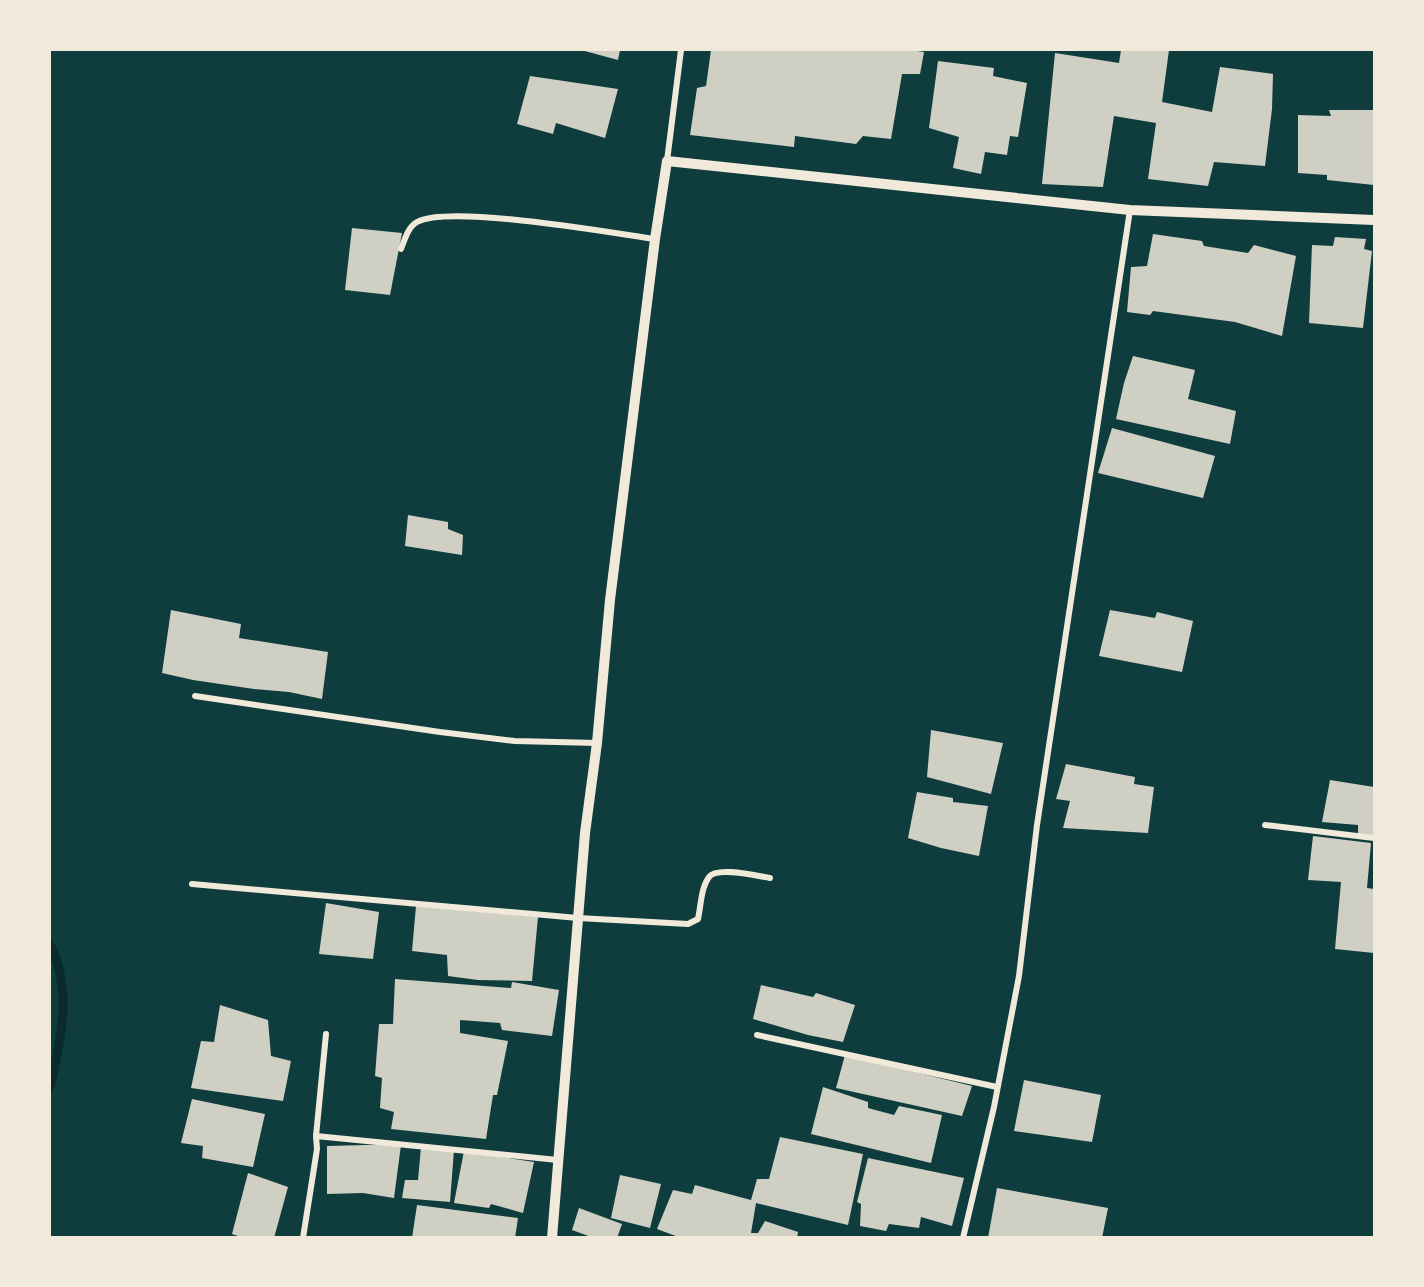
<svg xmlns="http://www.w3.org/2000/svg" width="1424" height="1287" font-family="Montserrat,sans-serif">
<style>
.lines{fill:none;stroke-linecap:round;stroke-linejoin:round}
.stream{stroke:#0a2a2b;stroke-width:9}
.building{fill:#cfcfc3}
.minor{stroke:#f1e9da;stroke-width:6}
.tertiary{stroke:#f1e9da;stroke-width:10}
</style>
<rect width="100%" height="100%" fill="#0f3d3e"/>
<g class="lines">
<!-- stream -->
<path class="stream" d="M50,945C73,991 61,1039 50,1087"/>
</g>
<!-- building -->
<g class="building">
<path d="M581,50H620L618,60Z"/>
<path d="M711,50H910L924,52L920,74H902L891,139L863,136L856,144L795,136L794,147L690,135L697,88L706,86Z"/>
<path d="M1121,50H1169L1162,102L1212,112L1220,67L1273,74L1272,109L1265,166L1214,162L1208,186L1148,179L1156,123L1114,116L1103,187L1042,184L1055,53L1119,63Z"/>
<path d="M938,61L994,68L993,76L1027,83L1018,137L1010,136L1007,155L985,152L981,174L953,168L959,137L929,128Z"/>
<path d="M530,76L618,89L605,138L556,123L553,134L517,124Z"/>
<path d="M1329,110H1374V185L1327,180V175L1298,173V115L1331,116Z"/>
<path d="M352,228L402,233L390,295L345,290Z"/>
<path d="M1153,234L1202,241L1204,246L1248,253L1254,245L1296,256L1282,336L1235,322L1153,311L1150,315L1127,312L1131,267L1147,266Z"/>
<path d="M1335,237L1366,239L1364,249L1372,251L1363,328L1309,323L1312,245L1333,246Z"/>
<path d="M1133,356L1195,370L1188,399L1236,411L1230,444L1116,419L1124,383Z"/>
<path d="M1112,428L1215,456L1203,498L1098,473Z"/>
<path d="M408,515L448,522V529L463,535L462,555L405,546Z"/>
<path d="M171,610L241,624L239,638L328,652L322,699L289,692L254,689L193,680L162,673Z"/>
<path d="M1110,610L1155,618L1157,612L1193,621L1182,672L1099,656Z"/>
<path d="M931,730L1003,743L991,794L927,777Z"/>
<path d="M1066,764L1135,777L1134,784L1154,787L1148,833L1063,828L1070,801L1056,799Z"/>
<path d="M1330,780L1374,787V838L1358,835V825L1322,822Z"/>
<path d="M917,792L953,798V802L988,806L979,856L941,848L908,838Z"/>
<path d="M1313,836L1371,843L1367,888L1374,889V953L1335,949L1341,882L1308,880Z"/>
<path d="M326,903L379,912L373,959L319,954Z"/>
<path d="M416,906L538,917L532,981L478,980L448,976L447,955L412,951Z"/>
<path d="M395,979L511,988L512,982L559,990L552,1036L502,1030L500,1023L460,1020V1033L508,1041L497,1095H493L486,1139L391,1129L394,1112L380,1108L382,1078L375,1076L379,1024H393Z"/>
<path d="M761,985L813,997L816,993L855,1005L843,1042L808,1035L753,1019Z"/>
<path d="M220,1005L268,1020L271,1056L291,1061L283,1101L191,1088L201,1041L214,1042Z"/>
<path d="M845,1055L972,1086L962,1116L836,1088Z"/>
<path d="M1024,1080L1101,1095L1092,1142L1014,1131Z"/>
<path d="M823,1087L868,1102V1108L894,1115L899,1106L942,1115L931,1163L811,1134Z"/>
<path d="M192,1099L265,1114L253,1167L202,1158L203,1146L181,1143Z"/>
<path d="M780,1137L863,1154L848,1225L756,1203L751,1233H758L765,1221L798,1232L797,1238H681L657,1229L673,1190L692,1194L695,1185L751,1200L757,1179H769Z"/>
<path d="M366,1145H401L394,1198L363,1193L327,1194V1146Z"/>
<path d="M421,1147L454,1150L450,1202L402,1198L405,1180H418Z"/>
<path d="M464,1151L534,1162L523,1213L491,1204L489,1208L454,1203Z"/>
<path d="M868,1158L964,1178L952,1226L921,1217L919,1228L889,1224L886,1231L860,1226L861,1204L857,1202Z"/>
<path d="M248,1173L288,1187L274,1238H244L232,1234Z"/>
<path d="M620,1175L661,1184L650,1228L611,1218Z"/>
<path d="M997,1188L1108,1208L1102,1238H988Z"/>
<path d="M417,1205L518,1218L515,1238H412Z"/>
<path d="M579,1208L622,1224L617,1238H594L572,1230Z"/>
</g>
<g class="lines">
<!-- minor -->
<g class="minor">
<path d="M667,161L681,50"/>
<path d="M401,249C405,239 408,227 417,222C449,204 612,233 655,239"/>
<path d="M195,696L440,732L515,741L597,743"/>
<path d="M1265,825L1374,838"/>
<path d="M192,884L578,918L688,924L698,919C701,905 701,888 709,877C717,866 757,876 770,878"/>
<path d="M757,1035L997,1087"/>
<path d="M316,1136L326,1034"/>
<path d="M303,1238L317,1149L316,1136L558,1160"/>
<path d="M963,1238L994,1107L1019,976L1037,825L1130,210"/>
</g>
<!-- tertiary -->
<path class="tertiary" d="M552,1238L585,833L597,743L610,600L655,239L667,161L1130,210L1374,220"/>
</g>
<!-- border -->
<rect width="1424" height="1287" fill="none" stroke="#f1e9da" stroke-width="102"/>
</svg>
